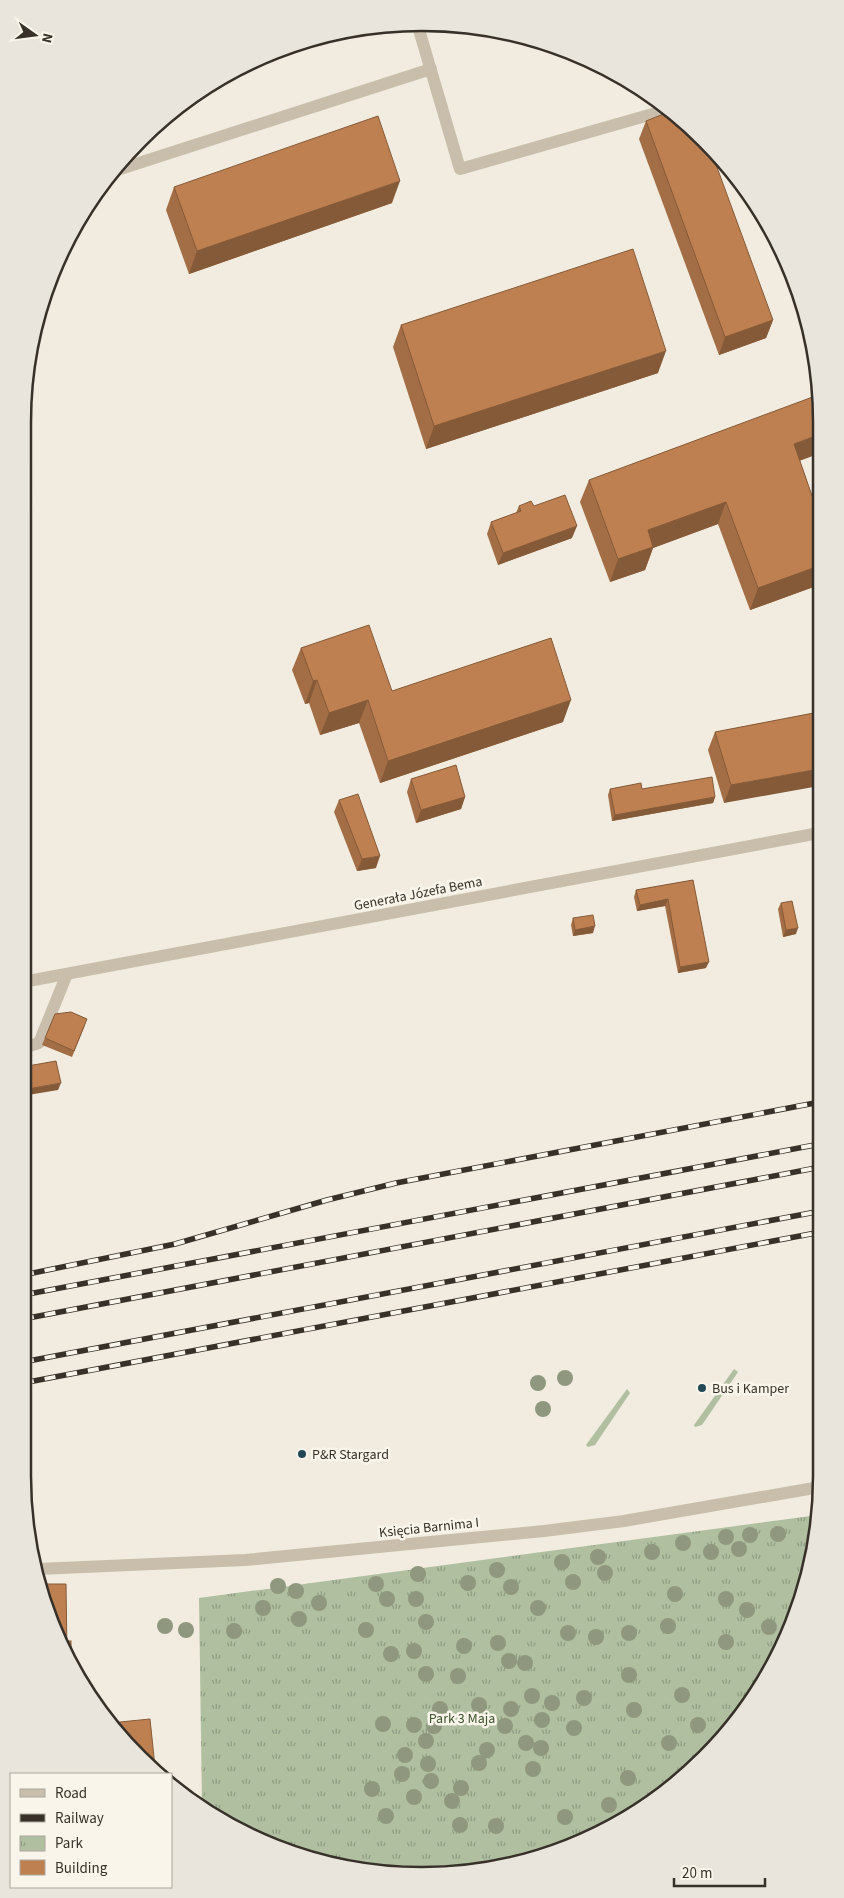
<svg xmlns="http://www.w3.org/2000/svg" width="844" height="1898" font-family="'Source Sans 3',sans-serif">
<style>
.grass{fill:#afbfa0}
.park{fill:url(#park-tufts)}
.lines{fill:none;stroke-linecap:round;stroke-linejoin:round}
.service{stroke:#c9beab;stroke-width:12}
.minor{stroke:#c9beab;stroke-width:12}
.tertiary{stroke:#c9beab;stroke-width:12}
.rail-casing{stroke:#37312a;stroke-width:5.5}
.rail{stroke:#f9f5eb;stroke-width:4;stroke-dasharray:11;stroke-linecap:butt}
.tree{fill:#8f987e}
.wall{fill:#a36e45}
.shaded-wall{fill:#855a38}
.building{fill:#be8050;stroke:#855a38}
.poi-dot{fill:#224856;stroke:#f9f5eb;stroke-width:2}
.labels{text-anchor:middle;stroke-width:5;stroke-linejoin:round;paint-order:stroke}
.street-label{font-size:14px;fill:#37312a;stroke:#f9f5eb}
.poi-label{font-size:14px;fill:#37312a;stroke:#f9f5eb;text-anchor:start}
.park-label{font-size:14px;fill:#3f542f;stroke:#f9f5eb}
.rim{fill:none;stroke:#37312a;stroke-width:2.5}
</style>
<defs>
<pattern id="park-tufts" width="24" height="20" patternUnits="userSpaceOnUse" patternTransform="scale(1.25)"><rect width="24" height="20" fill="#afbfa0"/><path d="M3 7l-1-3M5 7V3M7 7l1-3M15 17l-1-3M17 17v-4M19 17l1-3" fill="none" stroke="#8f9c83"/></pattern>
</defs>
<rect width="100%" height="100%" fill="#f1ecdf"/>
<!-- grass -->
<g class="grass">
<path d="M734,1369L738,1372L702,1425L695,1427L694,1425Z"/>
<path d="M627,1389L630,1393L595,1445L588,1447L586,1445Z"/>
</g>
<!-- park -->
<path class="park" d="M818,1515L814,1554L791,1629L722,1740L621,1822L500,1868L422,1875L344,1868L223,1822L202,1806L199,1598Z"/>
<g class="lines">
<!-- service -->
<g class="service">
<path d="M417,23L460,169L670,109"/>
<path d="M114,171L431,69"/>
<path d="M23,1048L39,1043L67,974"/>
</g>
<!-- minor -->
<path class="minor" d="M38,1569L245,1560L544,1531L624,1521L820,1487"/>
<!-- tertiary -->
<path class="tertiary" d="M23,982L819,833"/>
<defs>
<g id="rail">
<path d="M23,1275L175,1244L327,1200L396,1183L820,1102"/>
<path d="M23,1295L820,1144"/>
<path d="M23,1319L821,1167"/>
<path d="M23,1362L821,1211"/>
<path d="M23,1383L821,1232"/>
</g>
</defs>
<!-- rail casing -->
<use href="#rail" class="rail-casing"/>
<!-- rail -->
<use href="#rail" class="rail"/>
</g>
<!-- trees -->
<g class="tree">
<circle cx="565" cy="1378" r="8"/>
<circle cx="538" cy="1383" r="8"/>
<circle cx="543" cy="1409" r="8"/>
<circle cx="778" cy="1534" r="8"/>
<circle cx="750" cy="1535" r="8"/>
<circle cx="726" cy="1537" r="8"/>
<circle cx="683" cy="1543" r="8"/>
<circle cx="739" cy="1549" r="8"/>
<circle cx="652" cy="1552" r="8"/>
<circle cx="711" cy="1552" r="8"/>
<circle cx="598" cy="1557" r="8"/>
<circle cx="562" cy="1562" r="8"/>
<circle cx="497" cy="1570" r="8"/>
<circle cx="605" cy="1573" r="8"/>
<circle cx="418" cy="1574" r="8"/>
<circle cx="573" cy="1582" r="8"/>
<circle cx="468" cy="1583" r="8"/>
<circle cx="376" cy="1584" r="8"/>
<circle cx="278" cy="1586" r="8"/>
<circle cx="511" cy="1587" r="8"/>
<circle cx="296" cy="1591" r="8"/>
<circle cx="675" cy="1594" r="8"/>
<circle cx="387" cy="1599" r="8"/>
<circle cx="416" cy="1599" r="8"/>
<circle cx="726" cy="1599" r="8"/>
<circle cx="319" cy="1603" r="8"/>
<circle cx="263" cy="1608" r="8"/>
<circle cx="538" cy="1608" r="8"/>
<circle cx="747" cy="1610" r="8"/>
<circle cx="299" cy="1619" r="8"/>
<circle cx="426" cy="1622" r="8"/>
<circle cx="165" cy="1626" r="8"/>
<circle cx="668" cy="1626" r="8"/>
<circle cx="769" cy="1627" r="8"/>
<circle cx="186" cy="1630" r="8"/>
<circle cx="366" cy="1630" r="8"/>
<circle cx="234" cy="1631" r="8"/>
<circle cx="568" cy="1633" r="8"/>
<circle cx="629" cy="1633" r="8"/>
<circle cx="596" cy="1637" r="8"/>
<circle cx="726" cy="1642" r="8"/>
<circle cx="498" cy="1643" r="8"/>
<circle cx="464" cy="1646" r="8"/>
<circle cx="414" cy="1651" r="8"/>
<circle cx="391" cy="1654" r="8"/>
<circle cx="509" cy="1661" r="8"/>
<circle cx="525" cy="1663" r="8"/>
<circle cx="426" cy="1674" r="8"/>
<circle cx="629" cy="1675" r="8"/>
<circle cx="458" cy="1676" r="8"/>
<circle cx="682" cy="1695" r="8"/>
<circle cx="532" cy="1696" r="8"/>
<circle cx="584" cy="1698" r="8"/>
<circle cx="552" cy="1703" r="8"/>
<circle cx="479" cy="1705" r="8"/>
<circle cx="440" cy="1709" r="8"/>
<circle cx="511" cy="1709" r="8"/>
<circle cx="634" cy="1710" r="8"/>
<circle cx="542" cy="1720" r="8"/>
<circle cx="383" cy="1724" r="8"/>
<circle cx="414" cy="1725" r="8"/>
<circle cx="698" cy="1725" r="8"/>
<circle cx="434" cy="1726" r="8"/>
<circle cx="505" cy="1726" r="8"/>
<circle cx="574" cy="1728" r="8"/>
<circle cx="426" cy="1741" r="8"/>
<circle cx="526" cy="1743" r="8"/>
<circle cx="669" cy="1743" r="8"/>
<circle cx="541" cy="1748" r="8"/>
<circle cx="487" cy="1750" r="8"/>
<circle cx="405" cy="1755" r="8"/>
<circle cx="479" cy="1763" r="8"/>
<circle cx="428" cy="1764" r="8"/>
<circle cx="533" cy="1769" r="8"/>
<circle cx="402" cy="1774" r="8"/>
<circle cx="628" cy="1778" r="8"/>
<circle cx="431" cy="1781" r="8"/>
<circle cx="461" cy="1788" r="8"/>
<circle cx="372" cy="1789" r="8"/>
<circle cx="414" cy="1797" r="8"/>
<circle cx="452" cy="1801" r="8"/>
<circle cx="609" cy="1805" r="8"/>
<circle cx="386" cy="1816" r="8"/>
<circle cx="565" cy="1817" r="8"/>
<circle cx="460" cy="1825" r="8"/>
<circle cx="496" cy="1826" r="8"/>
</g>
<!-- wall -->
<g class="wall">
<path d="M646,121L773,320L766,338L719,355L639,139Z"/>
<path d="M174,187L392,203L189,274L166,210Z"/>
<path d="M401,325L658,373L426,449L393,347Z"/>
<path d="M800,461L818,513L819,585L750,610L718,524L653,548L645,570L610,582L580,502L589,480Z"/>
<path d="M519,506L572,538L498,565L487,534L491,522L516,513Z"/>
<path d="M301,648L392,691L563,722L380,783L359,723L320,735L309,703L305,704L292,670Z"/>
<path d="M819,712L724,803L708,750L715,732Z"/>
<path d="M411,779L465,797L461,809L416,823L407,792Z"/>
<path d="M610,789L715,797L713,803L612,821L608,795Z"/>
<path d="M339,800L376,868L357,871L334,812Z"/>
<path d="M693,880L706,968L678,973L665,906L637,911L634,897L636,890Z"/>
<path d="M820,899V940L813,907L815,900Z"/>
<path d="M781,903L796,934L783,937L778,909Z"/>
<path d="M573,918L593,933L573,936L571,925Z"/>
<path d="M85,1025L72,1057L42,1045L45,1038Z"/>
</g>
<!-- shaded-wall -->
<g class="shaded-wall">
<path d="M315,39L248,64L269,53Z"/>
<path d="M400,181L392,203L189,274L197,251Z"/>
<path d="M773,320L766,338L719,355L725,337Z"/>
<path d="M666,351L658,373L426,449L434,426Z"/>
<path d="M818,435V454L786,466L794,444Z"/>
<path d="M726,502L718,524L653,548L645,570L610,582L618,559L648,530Z"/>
<path d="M577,526L572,538L498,565L503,553Z"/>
<path d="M819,566V585L750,610L758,588Z"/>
<path d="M317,680L309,703L305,704L313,681Z"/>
<path d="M368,700L359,723L320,735L329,713Z"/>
<path d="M571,700L563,722L380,783L388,761Z"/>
<path d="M819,769V786L724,803L731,785Z"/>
<path d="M465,797L461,809L416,823L421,810Z"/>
<path d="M715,797L713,803L612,821L615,815Z"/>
<path d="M380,856L376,868L357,871L362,859Z"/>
<path d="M668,899L665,906L637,911L640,905Z"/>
<path d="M595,926L593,933L573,936L575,930Z"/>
<path d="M798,928L796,934L783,937L786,930Z"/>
<path d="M709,962L706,968L678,973L680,967Z"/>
<path d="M61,1083L58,1090L22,1096V1090Z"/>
<path d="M65,1652H71L69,1658H68Z"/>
</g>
<!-- building -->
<g class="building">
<path d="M671,111L711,151L773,320L725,337L646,121Z"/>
<path d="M378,116L400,181L197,251L174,187Z"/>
<path d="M633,249L666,351L434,426L401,325Z"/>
<path d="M818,395V435L794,444L818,513L819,566L758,588L726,502L648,530L653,547L618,559L589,480Z"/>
<path d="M565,495L577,526L503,553L491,522L521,511L519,506L531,501L534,506Z"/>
<path d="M369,625L392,691L551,638L571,700L388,761L368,700L329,713L317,680L313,681L301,648Z"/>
<path d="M819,712V769L731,785L715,732Z"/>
<path d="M456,765L465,797L421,810L411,779Z"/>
<path d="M712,777L715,797L615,815L610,789L641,783L642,789Z"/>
<path d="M358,794L380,856L362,859L339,800Z"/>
<path d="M693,880L709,962L680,967L668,899L640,905L636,890Z"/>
<path d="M820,899V922L815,900Z"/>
<path d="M792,901L798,928L786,930L781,903Z"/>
<path d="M593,915L595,926L575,930L573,918Z"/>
<path d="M71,1012L87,1019L74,1051L45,1038L55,1014Z"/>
<path d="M56,1061L61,1083L22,1090V1067Z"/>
<path d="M40,1584H66L67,1655L44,1605Z"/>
<rect x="67" y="1641" width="4" height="11"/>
<path d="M150,1719L155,1767L121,1739L110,1723Z"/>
</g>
<!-- markers -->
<g class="poi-dot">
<circle cx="702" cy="1388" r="5"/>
<circle cx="302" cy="1454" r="5"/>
</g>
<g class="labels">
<!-- street labels -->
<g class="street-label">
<text transform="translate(418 893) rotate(-11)" y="5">Generała Józefa Bema</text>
<text transform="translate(429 1527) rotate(-6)" y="5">Księcia Barnima I</text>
</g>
<!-- poi labels -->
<g class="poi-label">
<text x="712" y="1393">Bus i Kamper</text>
<text x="312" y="1459">P&amp;R Stargard</text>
</g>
<!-- park labels -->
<g class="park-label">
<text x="462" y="1723">Park 3 Maja</text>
</g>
</g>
<!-- crop -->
<path d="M0 0H844V1898H0ZM422 31H422A391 391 0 0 1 813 422V1476A391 391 0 0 1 422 1867H422A391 391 0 0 1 31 1476V422A391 391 0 0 1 422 31Z" fill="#e9e5dc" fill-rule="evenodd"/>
<path class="rim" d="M422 31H422A391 391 0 0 1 813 422V1476A391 391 0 0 1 422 1867H422A391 391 0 0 1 31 1476V422A391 391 0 0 1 422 31Z"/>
<!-- legend -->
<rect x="10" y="1773" width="162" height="115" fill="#f9f5eb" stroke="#aba79e"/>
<rect x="20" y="1789" width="25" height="8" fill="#c9beab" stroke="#aba79e"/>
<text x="55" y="1798" font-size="15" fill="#37312a">Road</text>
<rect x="20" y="1814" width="25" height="8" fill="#37312a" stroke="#aba79e"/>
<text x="55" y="1823" font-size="15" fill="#37312a">Railway</text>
<rect x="20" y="1836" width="25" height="15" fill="url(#park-tufts)" stroke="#aba79e"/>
<text x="55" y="1848" font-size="15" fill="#37312a">Park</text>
<rect x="20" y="1860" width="25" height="15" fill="#be8050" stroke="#aba79e"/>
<text x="55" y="1873" font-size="15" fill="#37312a">Building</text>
<!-- north arrow -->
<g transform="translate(35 35) rotate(104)" stroke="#f9f5eb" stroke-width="4" paint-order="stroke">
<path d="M0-4L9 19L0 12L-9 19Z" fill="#37312a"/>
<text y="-8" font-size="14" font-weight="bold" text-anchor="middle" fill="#37312a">N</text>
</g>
<!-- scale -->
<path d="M674 1878v8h91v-8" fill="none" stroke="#37312a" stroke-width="2.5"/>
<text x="682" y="1878" font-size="15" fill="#37312a" stroke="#f9f5eb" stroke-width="4" paint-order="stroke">20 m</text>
</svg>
